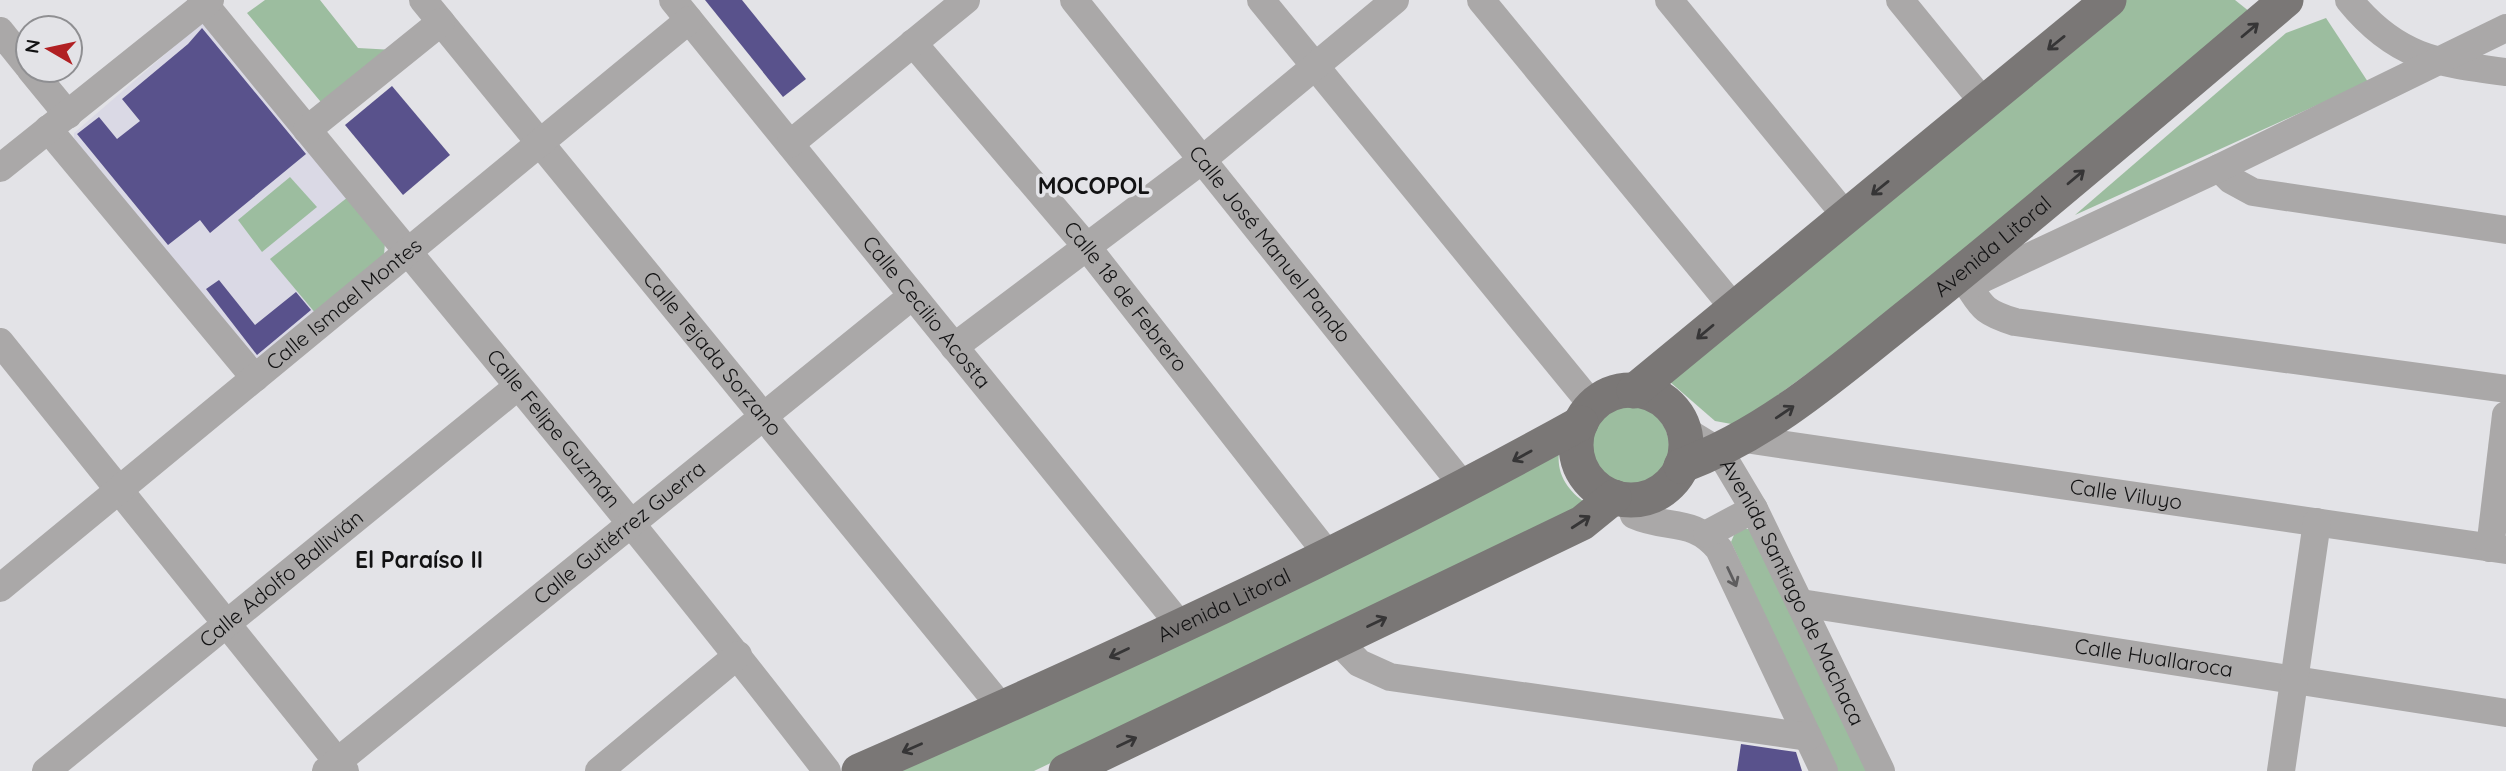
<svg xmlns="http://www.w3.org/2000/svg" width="2506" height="771" font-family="Quicksand,sans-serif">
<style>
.built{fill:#dad9e5}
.green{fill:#9cbd9f}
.building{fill:#59528c}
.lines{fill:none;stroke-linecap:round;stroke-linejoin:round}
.minor{stroke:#aaa8a8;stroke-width:28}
.major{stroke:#7a7776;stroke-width:35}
.oneway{stroke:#363536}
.oneway2{stroke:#5e5d5e}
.labels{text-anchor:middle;stroke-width:7;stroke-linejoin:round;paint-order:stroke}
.street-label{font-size:21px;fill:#121213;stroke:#e3e3e7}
.neighbourhood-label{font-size:23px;font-weight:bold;fill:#121213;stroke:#e3e3e7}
</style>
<rect width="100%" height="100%" fill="#e3e3e7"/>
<!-- built -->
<path class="built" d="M206,19L385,242L384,255L260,362L74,140V133Z"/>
<!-- green -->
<g class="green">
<path d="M265,0H320L358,48L394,50L325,107L247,13Z"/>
<path d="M2119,0H2235L2255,16L1875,324L1737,425L1715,421L1662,375Z"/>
<path d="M2326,18L2368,82L2075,215L2286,33Z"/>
<path d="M290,177L317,207L262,252L238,220Z"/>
<path d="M348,197L385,242L384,255L317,315L270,259Z"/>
<circle cx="1628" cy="446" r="41"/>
<path d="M1559,452C1556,476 1570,493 1589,505L1034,771H888Z"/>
<path d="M1743,529H1751L1869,771H1836L1731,542L1734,535Z"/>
</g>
<!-- building -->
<g class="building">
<path d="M705,0H742L806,79L783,97Z"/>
<path d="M202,28L306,154L210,233L200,220L168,245L77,134L99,117L117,139L140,121L122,99L188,44Z"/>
<path d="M392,86L450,155L403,195L345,125Z"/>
<path d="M219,280L255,325L296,292L311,310L257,355L206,289Z"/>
<path d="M1741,744L1796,752L1802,771H1737Z"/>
</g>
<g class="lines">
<!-- minor -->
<g class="minor">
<path id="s1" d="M201,0C410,257 625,509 827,771"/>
<path id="s2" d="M423,0L1002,708"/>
<path id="s3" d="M673,0L1180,625"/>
<path id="s4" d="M1074,0L1465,488"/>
<path d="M1261,0L1593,406"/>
<path d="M1481,0L1734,308"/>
<path d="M1669,0L1846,216"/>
<path d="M1900,0L1984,103"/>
<path d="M2349,0C2396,58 2437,63 2506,72"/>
<path d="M0,31L28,66"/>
<path id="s5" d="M913,43L1087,247L1329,556"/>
<path d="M31,70L68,115"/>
<path d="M48,129L255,378"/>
<path d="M307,130L441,22"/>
<path d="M790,144L966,0"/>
<path d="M0,168L210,0"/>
<path d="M2219,168L2231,180L2253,192L2506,230"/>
<path d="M1960,274C1982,303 1976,310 2015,322L2506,389"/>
<path d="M1969,285L2219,168L2506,28"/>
<path d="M0,342L345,771"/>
<path d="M954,347L1202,160L1395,0"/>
<path id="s6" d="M1684,430L1720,452L1754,509L1881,771"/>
<path id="s7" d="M1745,439L2506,550"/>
<path d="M1629,500L1634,515C1667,530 1693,517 1719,549L1824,771"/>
<path d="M1707,534L1754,509"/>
<path d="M2490,548L2506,415"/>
<path id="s8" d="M0,588L689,20"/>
<path id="s9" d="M1801,603L2506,713"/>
<path d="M1338,641L1359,663L1390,677L1808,737"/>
<path id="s10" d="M46,771L517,387"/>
<path id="s11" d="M326,771L912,296"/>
<path d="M599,771L738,655"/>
<path d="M2281,771L2317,522"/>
</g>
<!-- major -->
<g class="major">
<circle cx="1631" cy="445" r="55"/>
<path d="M1634,391L2109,0"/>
<path id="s12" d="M1681,466C1773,432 1843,367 1919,307C2043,207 2164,103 2286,0"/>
<path id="s13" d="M859,771C1104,664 1347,553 1581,423"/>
<path d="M1066,771L1582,523L1614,497"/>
</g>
</g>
<!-- one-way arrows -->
<defs><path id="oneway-shaft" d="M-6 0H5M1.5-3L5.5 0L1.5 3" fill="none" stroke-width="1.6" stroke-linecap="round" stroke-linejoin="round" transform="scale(1.75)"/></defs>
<g class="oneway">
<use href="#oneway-shaft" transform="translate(2250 30) rotate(-40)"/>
<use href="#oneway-shaft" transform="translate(2056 43) rotate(141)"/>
<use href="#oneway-shaft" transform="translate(2076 177) rotate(-40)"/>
<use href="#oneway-shaft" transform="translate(1880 188) rotate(141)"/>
<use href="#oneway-shaft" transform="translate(1705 332) rotate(140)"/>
<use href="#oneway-shaft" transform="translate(1785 412) rotate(-34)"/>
<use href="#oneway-shaft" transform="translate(1522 456) rotate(151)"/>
<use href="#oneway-shaft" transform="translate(1581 522) rotate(-33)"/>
<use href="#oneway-shaft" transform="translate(1377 622) rotate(-26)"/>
<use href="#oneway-shaft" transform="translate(1119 653) rotate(155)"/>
<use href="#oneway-shaft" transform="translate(1127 742) rotate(-26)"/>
<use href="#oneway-shaft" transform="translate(912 748) rotate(156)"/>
</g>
<use class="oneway2" href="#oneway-shaft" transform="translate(1732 577) rotate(65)"/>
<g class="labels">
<!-- street labels -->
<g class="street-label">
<text dy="7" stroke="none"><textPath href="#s4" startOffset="313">Calle José Manuel Pando</textPath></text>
<text dy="7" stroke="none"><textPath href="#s12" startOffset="383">Avenida Litoral</textPath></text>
<text dy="7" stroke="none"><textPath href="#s5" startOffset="331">Calle 18 de Febrero</textPath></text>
<text dy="7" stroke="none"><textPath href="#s8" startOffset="446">Calle Ismael Montes</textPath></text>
<text dy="7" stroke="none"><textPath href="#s3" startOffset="402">Calle Cecilio Acosta</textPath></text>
<text dy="7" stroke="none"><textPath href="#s2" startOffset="457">Calle Tejada Sorzano</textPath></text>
<text dy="7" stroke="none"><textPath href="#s1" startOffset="555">Calle Felipe Guzmán</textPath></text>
<text dy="7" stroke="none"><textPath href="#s7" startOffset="385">Calle Viluyo</textPath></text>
<text dy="7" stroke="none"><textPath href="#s11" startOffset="378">Calle Gutiérrez Guerra</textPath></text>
<text dy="7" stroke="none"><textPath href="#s10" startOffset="304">Calle Adolfo Ballivián</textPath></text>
<text dy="7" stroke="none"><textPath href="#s6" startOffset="200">Avenida Santiago de Machaca</textPath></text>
<text dy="7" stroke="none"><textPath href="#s13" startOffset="401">Avenida Litoral</textPath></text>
<text dy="7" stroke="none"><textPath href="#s9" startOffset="357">Calle Huallaroca</textPath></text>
</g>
<!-- neighbourhood labels -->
<g class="neighbourhood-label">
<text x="1094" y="194">MOCOPOL</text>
<text x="419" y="568">El Paraíso II</text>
</g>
</g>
<!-- north arrow -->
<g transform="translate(49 49) rotate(279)"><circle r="33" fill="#e3e3e7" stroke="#8f8f92" stroke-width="2"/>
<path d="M0-5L12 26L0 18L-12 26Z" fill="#b12023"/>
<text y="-10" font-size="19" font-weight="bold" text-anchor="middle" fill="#121213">N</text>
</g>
</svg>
